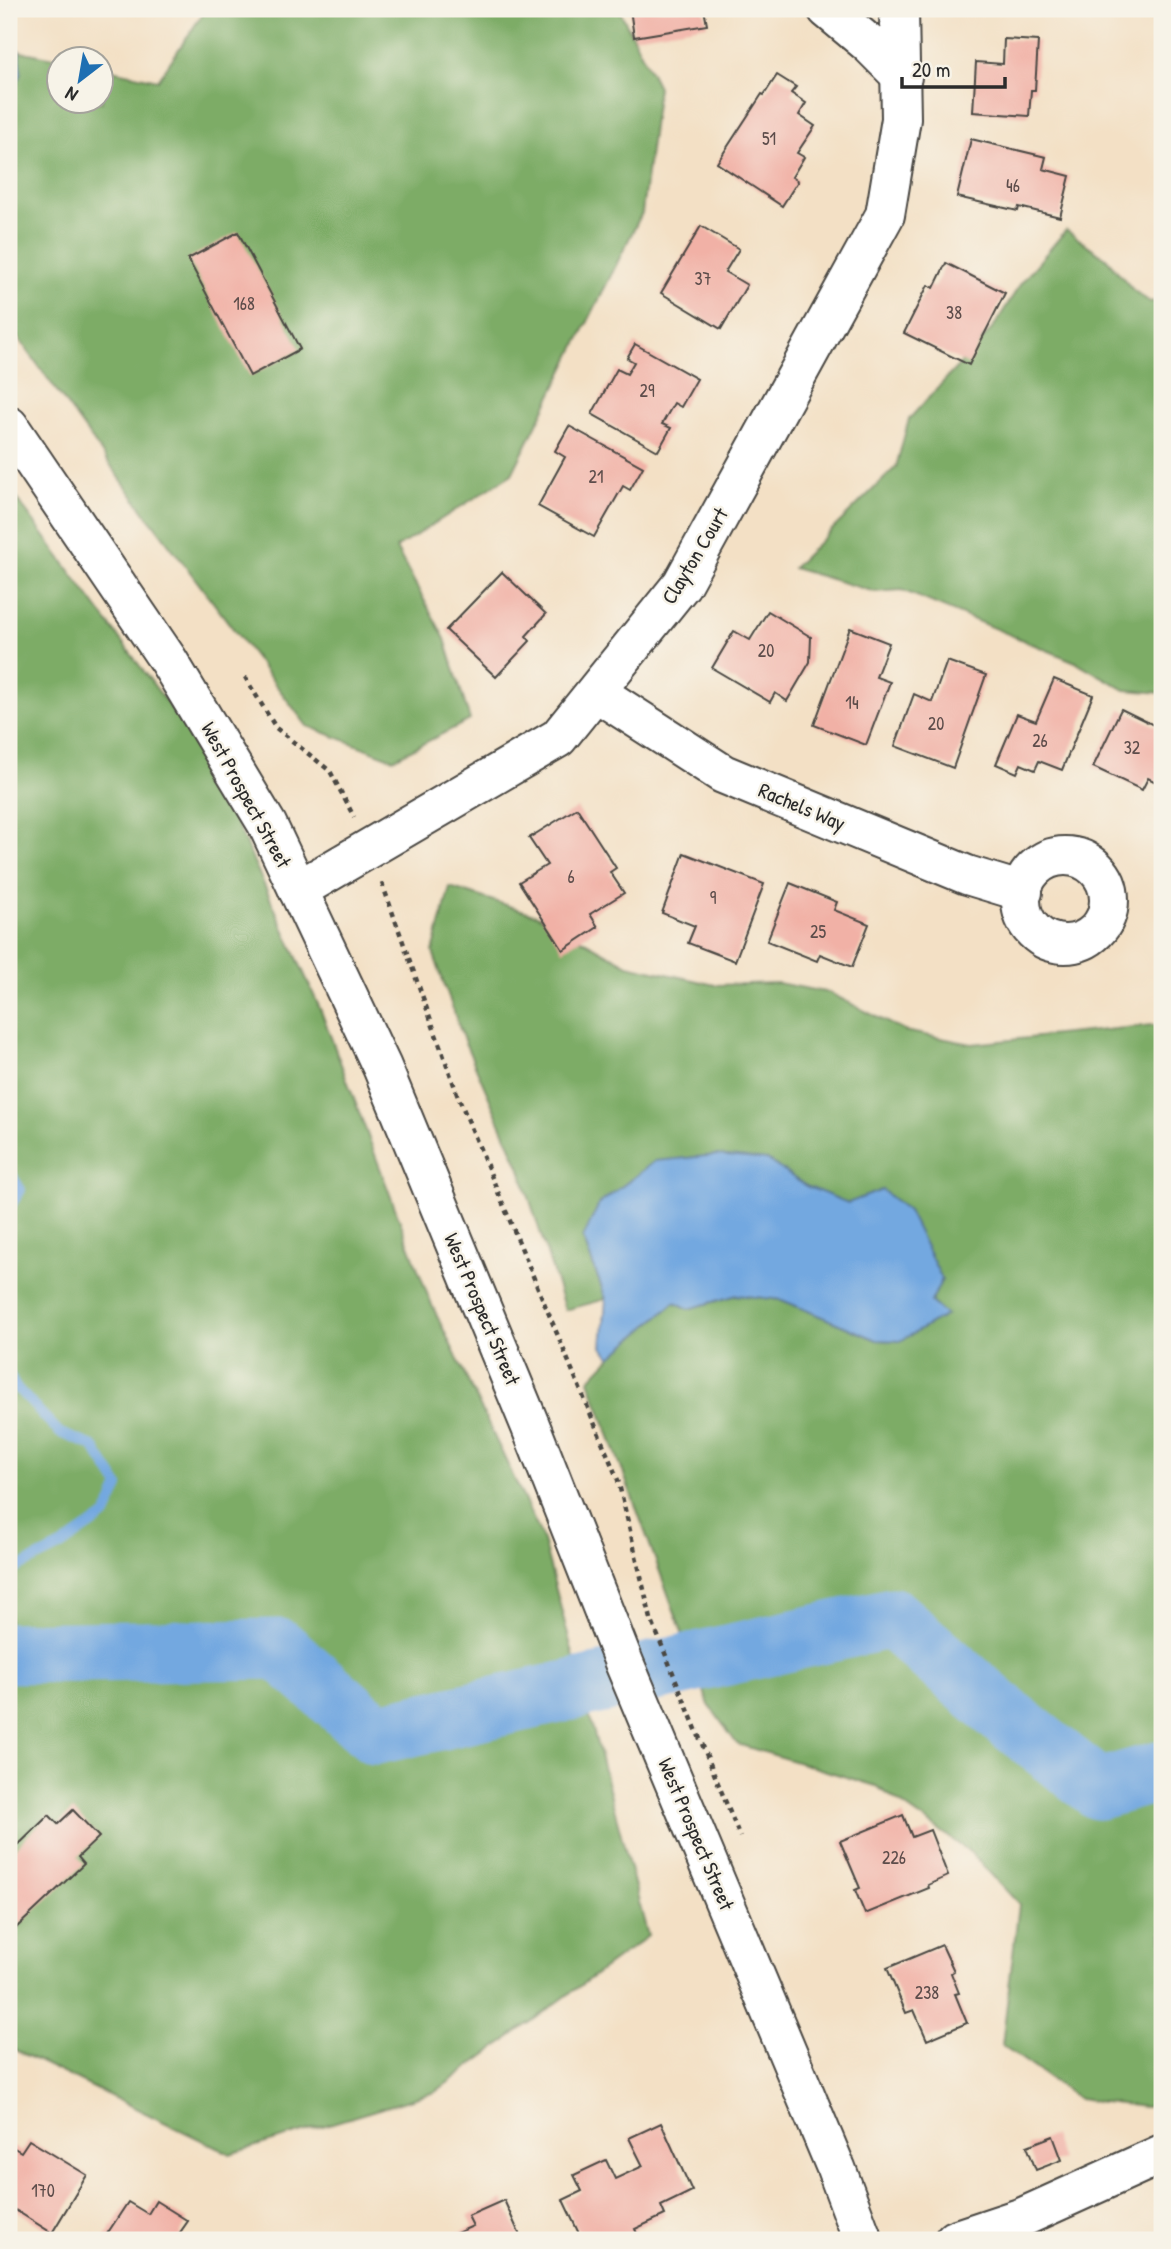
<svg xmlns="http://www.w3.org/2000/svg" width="1171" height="2249" font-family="'Patrick Hand',sans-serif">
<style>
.forest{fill:#7dac66;stroke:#546c48;stroke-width:2}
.water{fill:#73a8e0;stroke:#4f6a86;stroke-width:2}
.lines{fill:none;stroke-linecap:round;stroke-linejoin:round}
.stream{stroke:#73a8e0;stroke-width:10}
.river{stroke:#73a8e0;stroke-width:61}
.building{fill:#f1b1a6}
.minor-casing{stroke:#494642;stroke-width:42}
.path{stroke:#494642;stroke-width:4.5;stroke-dasharray:5 5;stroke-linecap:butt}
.minor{stroke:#fff;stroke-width:38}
.labels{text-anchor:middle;stroke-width:5;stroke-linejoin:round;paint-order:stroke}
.number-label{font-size:18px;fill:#5c4c4a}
.street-label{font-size:21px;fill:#2b2b2b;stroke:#f7f3e8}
</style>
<rect width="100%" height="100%" fill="#f7f3e8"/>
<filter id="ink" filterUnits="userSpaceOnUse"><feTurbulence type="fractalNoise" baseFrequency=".0143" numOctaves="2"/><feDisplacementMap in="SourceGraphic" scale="14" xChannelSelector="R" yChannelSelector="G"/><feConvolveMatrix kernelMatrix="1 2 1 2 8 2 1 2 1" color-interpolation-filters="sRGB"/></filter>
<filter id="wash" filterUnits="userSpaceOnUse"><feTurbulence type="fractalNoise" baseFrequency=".00686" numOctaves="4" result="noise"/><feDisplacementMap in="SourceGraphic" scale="28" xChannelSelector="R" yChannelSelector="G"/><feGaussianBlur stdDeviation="1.57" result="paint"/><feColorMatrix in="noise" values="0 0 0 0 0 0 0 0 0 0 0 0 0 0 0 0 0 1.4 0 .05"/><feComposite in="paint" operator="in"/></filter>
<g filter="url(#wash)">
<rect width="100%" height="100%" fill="#f3e0c5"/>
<!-- forest -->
<g class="forest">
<path d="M206,9H619L658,87L642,213L512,474L396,548L445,639L470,720L393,759L307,726L146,514L9,325V101L21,74L19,51L60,59V102H102V68L158,80Z"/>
<path d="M1066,230L1106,258L1133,290L1150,302L1162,300V693L1125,690L1078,663L902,590L875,592L793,568L896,467L909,419L993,328L1021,283Z"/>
<path d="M9,488L206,756L321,1011L430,1301L542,1537L648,1936L435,2092L230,2154L9,2047Z"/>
<path d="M450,887L537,915L628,965L715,985L778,983L830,993L904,1031L972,1044L1162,1024V2104L1145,2107L1079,2099L1002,2045L1019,1904L970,1852L876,1786L737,1744L709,1705L589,1380L611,1357L675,1302L689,1309L737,1295L782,1300L877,1340L900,1341L946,1315L931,1302L942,1279L930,1256L882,1190L848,1204L806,1186L767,1160L583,1238L606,1299L565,1310L519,1166L463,1038L433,952Z"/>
</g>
<!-- water -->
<g class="water">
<path d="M9,36L19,51L21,74L9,101Z"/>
<path d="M717,1155L767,1160L806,1186L848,1203L882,1190L908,1211L942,1279L931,1302L946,1315L900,1341L877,1340L782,1300L737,1295L689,1309L675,1302L611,1357L602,1347L606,1299L583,1238L599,1204L655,1161Z"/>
</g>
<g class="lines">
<!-- stream -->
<g class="stream">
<path d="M9,1170L21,1190L9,1208"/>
<path d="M9,1374L15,1386L60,1433L93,1446L119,1486L106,1515L61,1546L9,1572"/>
</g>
<!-- river -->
<path class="river" d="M9,1653L279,1649L376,1734L892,1618L1004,1715L1099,1789L1162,1771"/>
</g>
<g id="blocks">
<!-- building -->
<g class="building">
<path d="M630,9H704L707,25L634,37Z"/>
<path d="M1004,39L1038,41L1035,90H1031L1029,116L973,112L976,62L1003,64Z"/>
<path d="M777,75L796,87L791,93L806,103L799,115L815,126L797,153L804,157L792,177L798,181L782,206L717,163L762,94L764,95Z"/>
<path d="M971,139L1046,157L1043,169L1070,176L1060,217L1019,207L1018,211L957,197Z"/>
<path d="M701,226L739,249L725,272L747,285L721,329L661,293Z"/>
<path d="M238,232L300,349L250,376L188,259Z"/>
<path d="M946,263L1005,293L969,365L904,333L928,285L934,288Z"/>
<path d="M635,344L697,379L681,407L674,403L662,424L671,428L658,451L592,414L617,369L627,374L634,362L627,358Z"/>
<path d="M569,426L643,467L630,490L623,486L594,537L538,506L565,457L555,451Z"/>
<path d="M502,572L546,614L526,636L530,641L496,677L446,630Z"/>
<path d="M768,611L811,637L810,662L787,701L775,693L770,702L712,668L734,631L750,640Z"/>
<path d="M850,628L889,643L876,677L890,682L866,745L814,725Z"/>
<path d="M947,661L986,675L953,768L895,746L914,694L932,702Z"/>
<path d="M1054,679L1093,695L1062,770L1039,761L1035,770L1021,764L1017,773L996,764L1017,714L1036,721Z"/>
<path d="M1121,709L1162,729V785L1148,778L1142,790L1093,767Z"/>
<path d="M577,808L616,868L610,872L624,893L590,914L598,927L563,950L519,882L547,865L529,838Z"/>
<path d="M684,853L764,884L735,961L688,943L695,926L662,913Z"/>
<path d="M790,883L837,902L834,910L869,924L852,967L820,954L817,961L767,941Z"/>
<path d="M73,1810L99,1837L78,1857L84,1864L16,1928L9,1921V1854L49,1815L58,1824Z"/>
<path d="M903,1815L912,1837L930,1830L948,1876L928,1885L929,1888L865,1914L855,1890L860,1888L840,1841Z"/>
<path d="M942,1945L954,1971L951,1973L959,1993L955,1994L967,2023L927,2040L914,2010L906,2013L887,1968Z"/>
<path d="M661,2123L692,2191L661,2206L665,2215L635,2229L638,2236L628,2240H582L563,2200L582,2191L574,2175L606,2160L615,2179L643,2166L629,2138Z"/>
<path d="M1053,2136L1062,2160L1036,2170L1027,2146Z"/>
<path d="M29,2140L87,2175L52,2233L9,2206V2145L21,2152Z"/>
<path d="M504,2200L522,2240H441L473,2226L468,2216Z"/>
<path d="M156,2201L188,2221L179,2234L190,2240H103L128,2202L148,2214Z"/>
</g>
</g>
</g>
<g filter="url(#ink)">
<use href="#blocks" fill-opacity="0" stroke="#494642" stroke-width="2"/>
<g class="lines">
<defs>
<g id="minor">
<path d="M827,9L869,44L902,77"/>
<path d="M9,426L168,660L267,824L382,1067L530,1425L625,1665L836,2168L863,2240"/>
<path d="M596,692L723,774L967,875L1023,892"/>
<circle cx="1065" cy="900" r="44"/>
<path d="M298,890L558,738L682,584L885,215L901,119L899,9"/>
<path d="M954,2240L1023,2217L1162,2154"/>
</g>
</defs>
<!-- minor casing -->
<use href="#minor" class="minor-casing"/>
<!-- path -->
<g class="path">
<path d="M245,677L276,728L330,771L354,817"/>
<path d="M382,883L458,1096L618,1480L651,1619L740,1837"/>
</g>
<!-- minor -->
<use href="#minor" class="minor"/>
</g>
</g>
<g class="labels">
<!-- number labels -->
<g class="number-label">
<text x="769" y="145">51</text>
<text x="1013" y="192">46</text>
<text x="703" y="285">37</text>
<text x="244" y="310">168</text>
<text x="954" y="319">38</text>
<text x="647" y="397">29</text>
<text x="596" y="483">21</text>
<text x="766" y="657">20</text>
<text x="852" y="709">14</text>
<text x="936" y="730">20</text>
<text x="1040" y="747">26</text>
<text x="1132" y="754">32</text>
<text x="571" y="883">6</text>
<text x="713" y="904">9</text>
<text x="818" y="938">25</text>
<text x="894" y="1864">226</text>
<text x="927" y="1999">238</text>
<text x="43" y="2197">170</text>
</g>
<!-- street labels -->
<g class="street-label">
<text transform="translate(695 556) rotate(-59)" y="7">Clayton Court</text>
<text transform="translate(246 795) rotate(61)" y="7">West Prospect Street</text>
<text transform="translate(802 807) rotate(23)" y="7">Rachels Way</text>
<text transform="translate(482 1309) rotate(67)" y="7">West Prospect Street</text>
<text transform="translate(696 1834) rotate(67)" y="7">West Prospect Street</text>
</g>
</g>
<!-- margin -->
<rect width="1171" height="2249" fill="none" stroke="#f7f3e8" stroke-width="35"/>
<!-- north arrow -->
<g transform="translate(80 80) rotate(211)"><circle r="33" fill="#f7f3e8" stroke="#a5a39c" stroke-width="2"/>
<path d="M0-5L12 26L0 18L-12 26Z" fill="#1f6fb2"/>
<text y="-10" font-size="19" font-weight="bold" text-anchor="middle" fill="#2b2b2b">N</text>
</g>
<!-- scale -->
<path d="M902 77v10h103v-10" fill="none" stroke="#2b2b2b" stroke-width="3.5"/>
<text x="912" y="77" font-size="21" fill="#2b2b2b" stroke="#f7f3e8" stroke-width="5" paint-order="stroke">20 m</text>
</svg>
